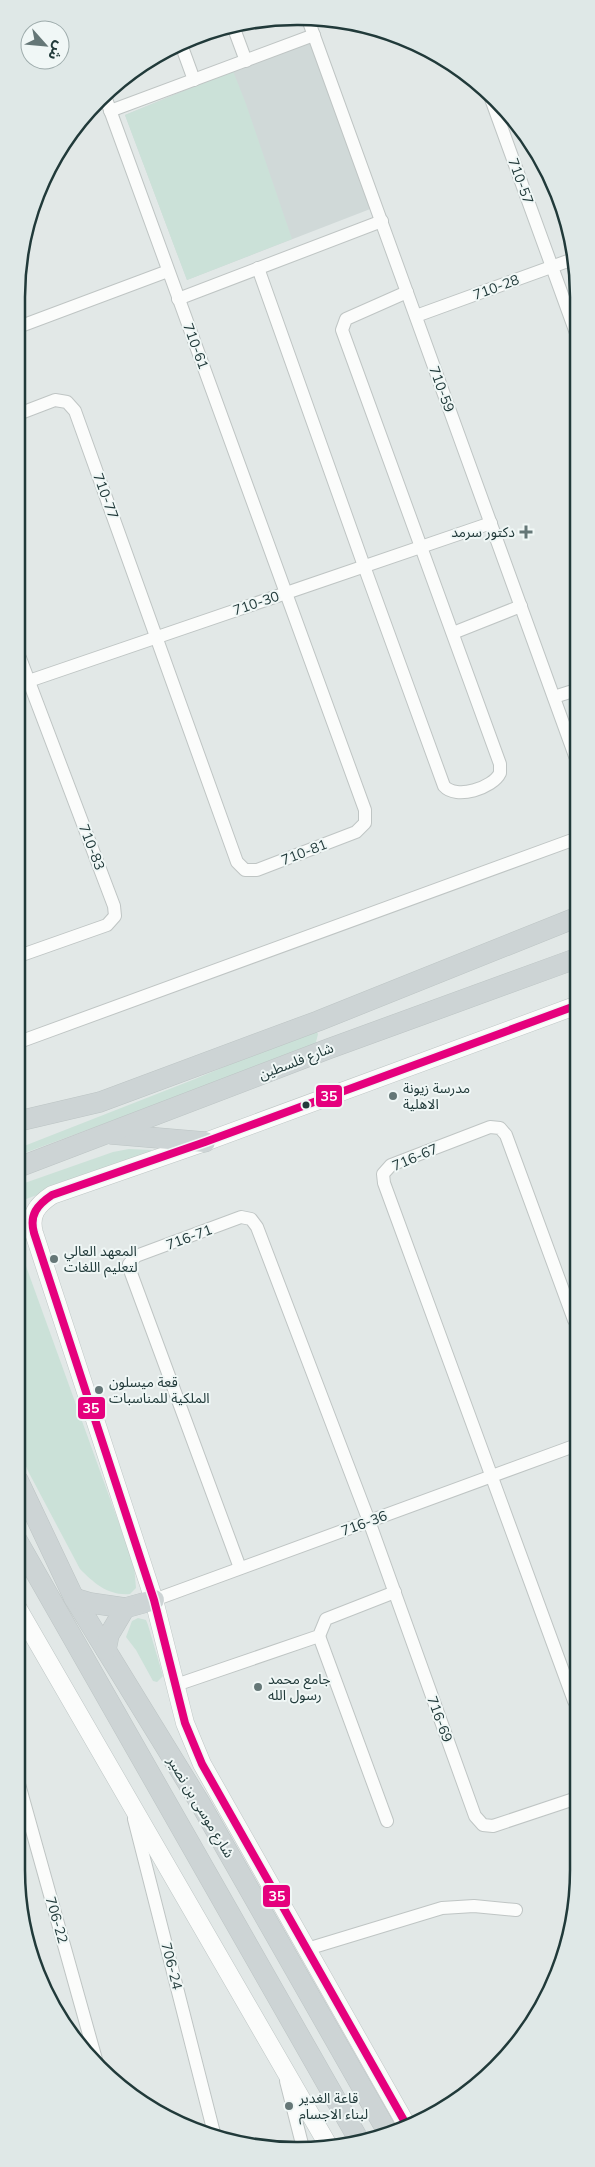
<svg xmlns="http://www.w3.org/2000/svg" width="595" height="2167" font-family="Mulish,'Noto Sans Arabic',sans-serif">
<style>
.built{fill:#d0d9d8}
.green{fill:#cbe1d8}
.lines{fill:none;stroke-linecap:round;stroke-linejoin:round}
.street-casing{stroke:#bfc5c4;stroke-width:14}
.secondary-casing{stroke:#bec6c5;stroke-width:19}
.primary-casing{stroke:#bcc4c4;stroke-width:21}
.street{stroke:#fbfcfb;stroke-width:12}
.secondary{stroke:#fbfcfb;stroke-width:18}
.primary{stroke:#cdd4d5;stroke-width:20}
.bus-1-casing{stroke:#f0f7f6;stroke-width:11}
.bus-1{stroke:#e5007d;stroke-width:8}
.poi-dot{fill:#657777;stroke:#f0f7f6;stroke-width:2}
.bus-dot{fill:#213a3a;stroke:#f0f7f6;stroke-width:2}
.labels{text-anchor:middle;stroke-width:4;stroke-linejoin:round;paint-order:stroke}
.street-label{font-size:14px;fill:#213a3a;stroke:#f0f7f6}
.poi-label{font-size:14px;fill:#213a3a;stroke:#f0f7f6;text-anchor:start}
.rim{fill:none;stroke:#213a3a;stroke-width:2.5}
.line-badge{stroke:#f0f7f6;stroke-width:2}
.badge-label{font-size:14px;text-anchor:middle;font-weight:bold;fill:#fff}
</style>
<rect width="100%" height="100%" fill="#e2e8e7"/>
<!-- built -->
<path class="built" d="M310,38L378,206L187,280L125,115Z"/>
<!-- green -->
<g class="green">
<path d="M233,71L246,104L292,239L187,280L125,115Z"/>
<path d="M315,1029L318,1034L315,1046L19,1155V1148L195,1079Z"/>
<path d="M129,1149L151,1150V1153L18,1202L19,1185L113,1152Z"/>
<path d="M18,1244L134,1565L136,1588L130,1594C108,1596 94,1583 80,1569L28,1471L18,1447Z"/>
<path d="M138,1618L146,1620L148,1625L163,1676L157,1682L153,1681L136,1650L126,1637L132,1621Z"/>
</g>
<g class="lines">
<defs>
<g id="street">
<path d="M309,22L575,756"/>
<path d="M233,26L246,61"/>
<path d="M182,47L194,80"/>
<path d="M490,96L576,333"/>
<path d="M110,111L314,35"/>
<path d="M258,268L364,566L444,786C456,800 493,788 500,773V764L342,330L346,319L407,292"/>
<path d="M178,299L382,221"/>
<path d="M416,316L576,258"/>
<path d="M21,326L168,271"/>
<path d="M21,413L55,400L67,402L75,411L237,862L245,870H257L356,832L365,823V810L106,99"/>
<path d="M453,633L521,606"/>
<path d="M20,684L491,523"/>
<path d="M554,697L576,690"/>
<path d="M19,956L107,925L115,916L114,906L20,658"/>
<path d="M19,1042L575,839"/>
<path d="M240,1568L131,1273L129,1264L136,1256L241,1217L251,1219L257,1227L369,1521L475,1816L483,1825L493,1826L574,1799"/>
<path d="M154,1600L574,1446"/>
<path d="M319,1636L387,1821"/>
<path d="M176,1685L319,1636L326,1619L395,1592"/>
<path d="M574,1701L384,1183L383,1174L391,1165L490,1127L500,1128L506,1135L574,1320"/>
<path d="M17,1777L97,2063"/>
<path d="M134,1819L214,2133"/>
<path d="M307,1949L442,1908L474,1906L516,1910"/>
<path d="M286,2081L303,2148"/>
</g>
<g id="secondary">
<path d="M17,1607L328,2145"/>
<path d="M406,2124L202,1764L185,1723L154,1600L34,1233C29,1215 37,1205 52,1195L205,1142L575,1006"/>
</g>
<g id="primary">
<path d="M19,1121L100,1102L318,1021L575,918"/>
<path d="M111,1134L205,1142"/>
<path d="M19,1167L328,1049L575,959"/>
<path d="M18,1480L74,1598L200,1803L388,2133"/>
<path d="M17,1540L360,2142"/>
<path d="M74,1598L91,1603L125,1608L154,1600"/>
<path d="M106,1650L109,1635L125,1608"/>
</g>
</defs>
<!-- street casing -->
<use href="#street" class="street-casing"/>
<!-- secondary casing -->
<use href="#secondary" class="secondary-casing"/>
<!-- primary casing -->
<use href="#primary" class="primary-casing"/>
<!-- street -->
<use href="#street" class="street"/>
<!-- secondary -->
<use href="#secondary" class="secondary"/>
<!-- primary -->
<use href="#primary" class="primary"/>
<defs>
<path id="bus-1" d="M406,2124L202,1764L185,1723L154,1600L34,1233C29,1215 37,1205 52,1195L205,1142L575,1006"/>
</defs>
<!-- bus-1 casing -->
<use href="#bus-1" class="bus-1-casing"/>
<!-- bus-1 -->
<use href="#bus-1" class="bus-1"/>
</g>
<!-- markers -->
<g class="poi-dot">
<path d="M523.5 524.5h5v5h5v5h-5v5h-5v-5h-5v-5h5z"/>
<circle cx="393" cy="1096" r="5"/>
<circle cx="54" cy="1259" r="5"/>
<circle cx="99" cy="1390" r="5"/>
<circle cx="258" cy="1687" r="5"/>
<circle cx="289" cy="2106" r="5"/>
</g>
<circle class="bus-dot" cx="306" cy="1105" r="4.5"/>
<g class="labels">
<!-- street labels -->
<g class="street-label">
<text transform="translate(521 181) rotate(70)" y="5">710-57</text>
<text transform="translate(496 287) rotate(-20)" y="5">710-28</text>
<text transform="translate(196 346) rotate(70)" y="5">710-61</text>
<text transform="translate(442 389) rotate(70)" y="5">710-59</text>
<text transform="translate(106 496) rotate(70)" y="5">710-77</text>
<text transform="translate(256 603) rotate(-19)" y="5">710-30</text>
<text transform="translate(92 847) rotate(69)" y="5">710-83</text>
<text transform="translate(304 852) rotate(-21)" y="5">710-81</text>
<text transform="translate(296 1061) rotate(-21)" y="5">شارع فلسطين</text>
<text transform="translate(415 1157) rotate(-23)" y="5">716-67</text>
<text transform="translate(189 1237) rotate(-20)" y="5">716-71</text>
<text transform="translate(364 1523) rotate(-20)" y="5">716-36</text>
<text transform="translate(440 1719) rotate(70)" y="5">716-69</text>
<text transform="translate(201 1807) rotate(59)" y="5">شارع موسى بن نصير</text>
<text transform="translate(57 1920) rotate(74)" y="5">706-22</text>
<text transform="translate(172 1966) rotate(76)" y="5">706-24</text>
</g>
<!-- poi labels -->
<g class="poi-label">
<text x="515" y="537" text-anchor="end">دكتور سرمد</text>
<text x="403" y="1093">مدرسة زيونة<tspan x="403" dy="16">الاهلية</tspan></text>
<text x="64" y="1256">المعهد العالي<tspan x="64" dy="16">لتعليم اللغات</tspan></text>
<text x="109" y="1387">قعة ميسلون<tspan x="109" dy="16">الملكية للمناسبات</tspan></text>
<text x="268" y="1684">جامع محمد<tspan x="268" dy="16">رسول الله</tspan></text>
<text x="299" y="2103">قاعة الغدير<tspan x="299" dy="16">لبناء الاجسام</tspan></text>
</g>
</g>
<!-- crop -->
<path d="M0 0H595V2167H0ZM297 25H298A272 272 0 0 1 570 297V1870A272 272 0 0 1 298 2142H297A272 272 0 0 1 25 1870V297A272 272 0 0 1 297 25Z" fill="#dfe8e7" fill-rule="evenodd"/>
<path class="rim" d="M297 25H298A272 272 0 0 1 570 297V1870A272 272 0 0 1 298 2142H297A272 272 0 0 1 25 1870V297A272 272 0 0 1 297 25Z"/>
<g class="line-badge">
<rect x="315" y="1084" width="28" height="24" rx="5" fill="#e5007d"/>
<rect x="77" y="1396" width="29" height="24" rx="5" fill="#e5007d"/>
<rect x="262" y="1884" width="29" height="24" rx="5" fill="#e5007d"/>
</g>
<g class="badge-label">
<text x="329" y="1101">35</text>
<text x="91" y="1413">35</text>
<text x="277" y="1901">35</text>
</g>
<!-- north arrow -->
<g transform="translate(45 45) rotate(117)"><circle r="24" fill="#f0f7f6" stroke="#9dabab"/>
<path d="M0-4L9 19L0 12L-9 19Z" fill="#657777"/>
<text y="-8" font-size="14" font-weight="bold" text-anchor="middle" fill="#213a3a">ش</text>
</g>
</svg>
